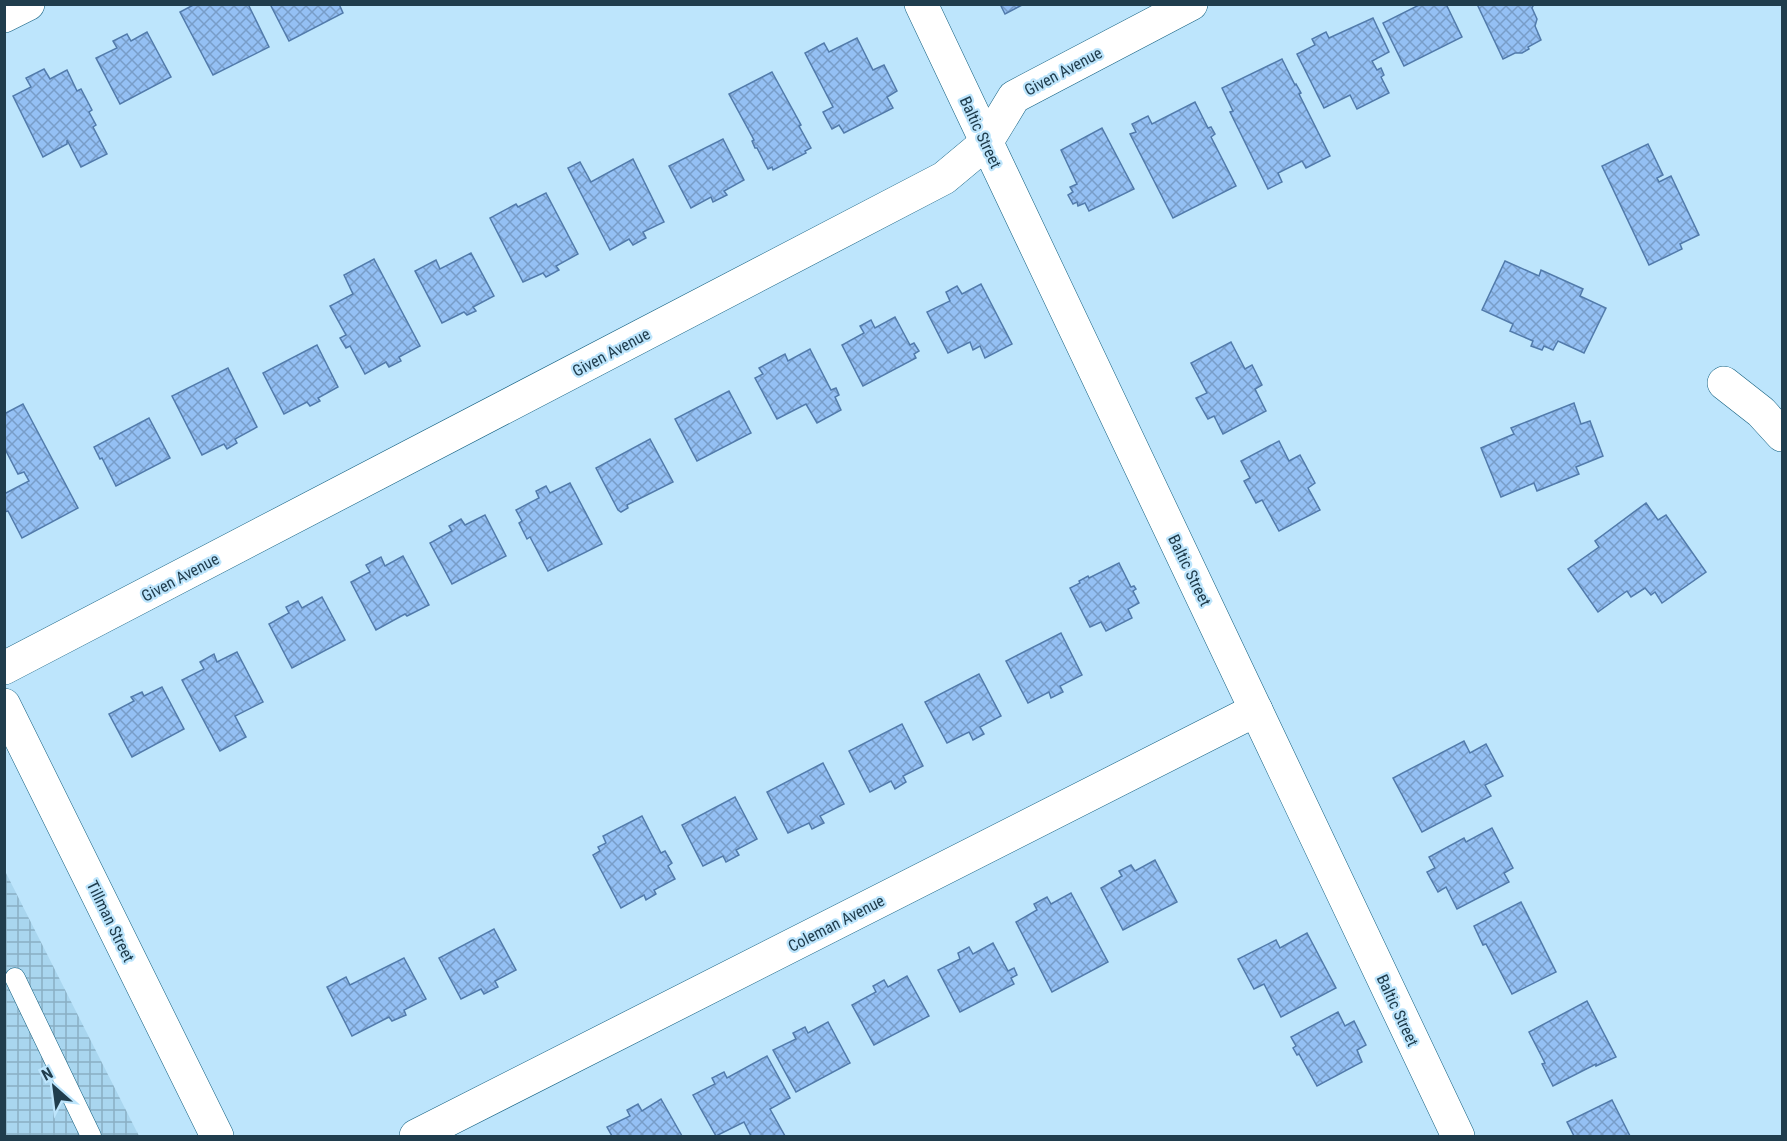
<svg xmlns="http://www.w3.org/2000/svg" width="1787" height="1141" font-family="'Roboto Condensed',sans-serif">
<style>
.industrial{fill:url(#industrial-grid)}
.building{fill:url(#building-cross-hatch);stroke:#527bab;stroke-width:1.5}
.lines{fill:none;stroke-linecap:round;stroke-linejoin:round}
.service-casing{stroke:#105e7f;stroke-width:21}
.minor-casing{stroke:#105e7f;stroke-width:34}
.service{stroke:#fff;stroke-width:20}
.minor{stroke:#fff;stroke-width:33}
.labels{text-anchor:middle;stroke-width:4.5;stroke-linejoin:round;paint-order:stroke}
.street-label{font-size:16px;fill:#203d4d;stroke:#bde5fc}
</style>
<defs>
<pattern id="industrial-grid" width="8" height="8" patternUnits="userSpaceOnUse" patternTransform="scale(1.5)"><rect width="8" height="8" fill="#a9d6ef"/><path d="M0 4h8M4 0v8" fill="none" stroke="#89afc4"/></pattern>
<pattern id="building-cross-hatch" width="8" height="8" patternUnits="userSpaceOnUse" patternTransform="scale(1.5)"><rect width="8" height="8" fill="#94c0f4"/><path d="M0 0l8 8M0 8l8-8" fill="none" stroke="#789dc8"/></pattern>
</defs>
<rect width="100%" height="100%" fill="#bde5fc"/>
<!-- industrial -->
<path class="industrial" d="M5,871L139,1136H5Z"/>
<!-- building -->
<g class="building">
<path d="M195,4H248L269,47L213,75L180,12Z"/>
<path d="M270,4H339L343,13L289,41Z"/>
<path d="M1000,4H1024L1005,14Z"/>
<path d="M1421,4H1446L1462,37L1404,66L1383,23Z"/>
<path d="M1477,4H1534L1532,8L1537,19L1535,26L1541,40L1528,47L1529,49L1522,53H1515L1503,59Z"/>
<path d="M1373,18L1389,52L1372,61L1377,70L1381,68L1384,75L1381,77L1389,93L1357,109L1350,95L1324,108L1297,54L1315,45L1312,39L1326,32L1329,38Z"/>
<path d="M147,32L171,77L120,104L96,58L117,48L113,41L127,34L131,41Z"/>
<path d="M857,38L873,70L884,65L897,91L887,97L893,108L844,133L839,125L832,129L823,112L833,107L805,53L824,43L829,52Z"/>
<path d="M1282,59L1295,85L1296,84L1301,93L1299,94L1330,156L1306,168L1302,161L1278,173L1282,182L1268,189L1230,112L1233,111L1222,88Z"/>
<path d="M44,69L50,79L67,70L77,91L81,89L92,110L89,112L96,125L93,127L107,154L81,167L67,140V144L43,157L13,96L31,87L26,78Z"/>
<path d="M772,72L801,125L799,126L811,148L805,151L806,153L773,170L772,167L768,169L757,148H755L752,141L754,140L729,94Z"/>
<path d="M1195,102L1208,128L1211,127L1215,134L1211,137L1236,186L1173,218L1130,134L1136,132L1132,124L1148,116L1152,124Z"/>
<path d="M1102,128L1134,189L1089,211L1085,203L1078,206L1077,202L1073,204L1068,195L1073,192L1070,187L1077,184L1061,150Z"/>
<path d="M723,139L744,180L724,191L727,195L713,202L711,197L691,208L669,166Z"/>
<path d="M1648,144L1663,175L1657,178L1659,182L1671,176L1699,235L1680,244L1682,249L1649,265L1602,166Z"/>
<path d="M633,159L664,222L643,232L646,238L633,245L629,239L610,250L568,168L580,162L591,182Z"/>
<path d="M546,193L578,254L556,266L559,270L546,277L543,273L523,282L490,218L516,204L518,207Z"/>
<path d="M471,253L494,296L473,307L476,311L467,315L464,312L442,323L415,271L436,260L440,269Z"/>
<path d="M374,259L420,346L399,357L401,361L389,367L386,362L365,374L350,346L346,348L340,338L346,335L330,306L353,294L344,275Z"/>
<path d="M1505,261L1539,276L1541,270L1583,289L1580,296L1606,308L1584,353L1558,341L1553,350L1544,346L1542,350L1531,346L1533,341L1510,331L1513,324L1482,310Z"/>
<path d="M981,284L1012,344L985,358L980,346L973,350L970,342L948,353L927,312L950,301L946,292L957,286L962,294Z"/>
<path d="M895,317L910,345L914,343L919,351L914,354L916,358L863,386L842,345L864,333L860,326L871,320L875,328Z"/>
<path d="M1231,342L1245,369L1252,365L1262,385L1255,389L1266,411L1223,434L1214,416L1208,419L1196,398L1207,393L1191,363Z"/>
<path d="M317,345L338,387L318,398L320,401L310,406L307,402L284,414L263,373Z"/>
<path d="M810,349L831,390L836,388L839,395L835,397L841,410L817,423L806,404L777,419L755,378L763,374L759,368L785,354L788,361Z"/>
<path d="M228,368L257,427L235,439L237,443L227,449L224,444L202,455L172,396Z"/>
<path d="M729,391L751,433L697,461L675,419Z"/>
<path d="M1574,403L1581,424L1590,421L1603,456L1576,467L1579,474L1537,491L1534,483L1501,497L1481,448L1514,434L1511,428Z"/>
<path d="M23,404L78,508L22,538L8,511L4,512V494L29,481L24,472L18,474L4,447V414Z"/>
<path d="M149,418L170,458L116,486L102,458L100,459L94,447Z"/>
<path d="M650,439L673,482L627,505L628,508L621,512L618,510L596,468Z"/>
<path d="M1279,441L1289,461L1300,455L1315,483L1308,488L1320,510L1279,531L1262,500L1256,503L1244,481L1250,478L1241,461Z"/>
<path d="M570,483L602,544L548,571L530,537L527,539L519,523L522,521L516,510L539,498L536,491L546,486L550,493Z"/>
<path d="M1646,503L1658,520L1666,515L1706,572L1662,603L1655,592L1651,595L1645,588L1631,597L1627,591L1598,612L1568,569L1599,547L1595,541Z"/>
<path d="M485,515L506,556L452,584L430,543L452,531L449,526L461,519L465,525Z"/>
<path d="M403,556L429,605L407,616L405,614L376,630L351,582L370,572L366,565L381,557L385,566Z"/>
<path d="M1119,563L1131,587L1134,586L1136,589L1133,591L1139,603L1128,609L1132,618L1106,631L1101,622L1090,627L1070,588L1080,583L1079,581L1088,576L1089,578Z"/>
<path d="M322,597L345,640L292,668L269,624L289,613L286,607L298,601L302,608Z"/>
<path d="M1061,633L1082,675L1060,686L1063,692L1051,698L1049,692L1028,703L1006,661Z"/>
<path d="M237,652L263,702L235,716L246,737L220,751L182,680L204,669L200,662L214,654L217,662Z"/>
<path d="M979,674L1001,716L980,727L984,734L973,740L969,732L947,743L925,702Z"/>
<path d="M162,687L184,729L132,757L109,714L134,701L131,697L142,692L144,696Z"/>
<path d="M902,724L923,766L903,776L906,782L895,789L891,781L870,792L849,751Z"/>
<path d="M1464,741L1470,753L1486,744L1503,776L1485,785L1491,796L1422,832L1393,778Z"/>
<path d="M823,763L844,804L820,816L824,823L812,829L809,823L788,833L767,792Z"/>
<path d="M735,797L757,839L736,850L739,855L726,862L723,856L703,866L682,825Z"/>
<path d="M642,816L661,853L665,851L672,863L668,866L675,879L654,890L656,894L646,900L644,895L621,908L593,855L600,851L598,847L606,843L603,836Z"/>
<path d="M1492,828L1513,868L1504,873L1509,882L1457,909L1446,887L1438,892L1427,872L1435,868L1429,857L1464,838L1466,842Z"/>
<path d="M1155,860L1177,902L1123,930L1101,888L1122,876L1119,871L1131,865L1135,871Z"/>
<path d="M1071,893L1108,962L1052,992L1016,922L1037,910L1034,904L1047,897L1051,904Z"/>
<path d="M1521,902L1556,972L1512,994L1486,944L1483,945L1474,926Z"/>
<path d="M494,929L516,970L495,981L498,987L484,994L481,989L461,999L439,958Z"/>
<path d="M1307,933L1336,988L1281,1017L1264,984L1254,989L1238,959L1276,940L1280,948Z"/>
<path d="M993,943L1008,971L1014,968L1017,975L1011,978L1014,984L960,1012L938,970L960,959L958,953L969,947L973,954Z"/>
<path d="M404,958L426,999L404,1010L406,1015L392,1021L389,1017L352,1036L327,987L346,977L350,985Z"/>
<path d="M907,976L929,1016L874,1045L852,1005L876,992L873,986L884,980L888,987Z"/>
<path d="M1587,1001L1616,1057L1596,1066V1064L1553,1086L1542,1064L1545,1063L1529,1032Z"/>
<path d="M1338,1012L1345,1026L1354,1021L1366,1045L1357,1050L1362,1062L1317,1086L1299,1054L1297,1055L1293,1048L1296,1046L1291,1037Z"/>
<path d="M828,1022L850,1063L796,1092L773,1050L796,1039L793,1033L805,1027L808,1033Z"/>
<path d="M767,1056L790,1098L770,1109L785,1136H751L744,1122L716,1136L693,1095L715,1084L712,1078L724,1072L727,1078Z"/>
<path d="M661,1099L682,1136H612L607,1127L630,1116L627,1110L638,1104L642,1111Z"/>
<path d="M1612,1100L1630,1136H1574L1567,1122Z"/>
</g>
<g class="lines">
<defs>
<path id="service" d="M15,978L91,1136"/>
<g id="minor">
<path d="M921,4L1458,1136"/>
<path d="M4,16L28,4"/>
<path d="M1724,383L1761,412L1782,435"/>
<path d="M4,668L944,178L986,143L1014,97L1191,4"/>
<path d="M4,705L217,1136"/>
<path d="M416,1136L1256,710"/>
</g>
</defs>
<!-- service casing -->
<use href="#service" class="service-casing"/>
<!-- minor casing -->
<use href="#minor" class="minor-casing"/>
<!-- service -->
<use href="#service" class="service"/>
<!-- minor -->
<use href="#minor" class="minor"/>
</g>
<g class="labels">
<!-- street labels -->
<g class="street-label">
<text transform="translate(1063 71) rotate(-28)" y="6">Given Avenue</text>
<text transform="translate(981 132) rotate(65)" y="6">Baltic Street</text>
<text transform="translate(611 352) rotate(-28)" y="6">Given Avenue</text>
<text transform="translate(1190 570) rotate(64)" y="6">Baltic Street</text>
<text transform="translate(180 577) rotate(-28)" y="6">Given Avenue</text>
<text transform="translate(111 921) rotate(64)" y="6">Tillman Street</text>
<text transform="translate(836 923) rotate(-27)" y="6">Coleman Avenue</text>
<text transform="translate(1398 1010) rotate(65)" y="6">Baltic Street</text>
</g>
</g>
<!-- border -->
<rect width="1787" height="1141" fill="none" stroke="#203d4d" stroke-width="12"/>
<!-- north arrow -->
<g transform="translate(54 1087) rotate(332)" stroke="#bde5fc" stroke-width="4.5" paint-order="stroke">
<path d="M0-4.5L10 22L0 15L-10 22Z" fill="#203d4d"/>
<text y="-9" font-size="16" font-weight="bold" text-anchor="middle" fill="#203d4d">N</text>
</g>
</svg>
